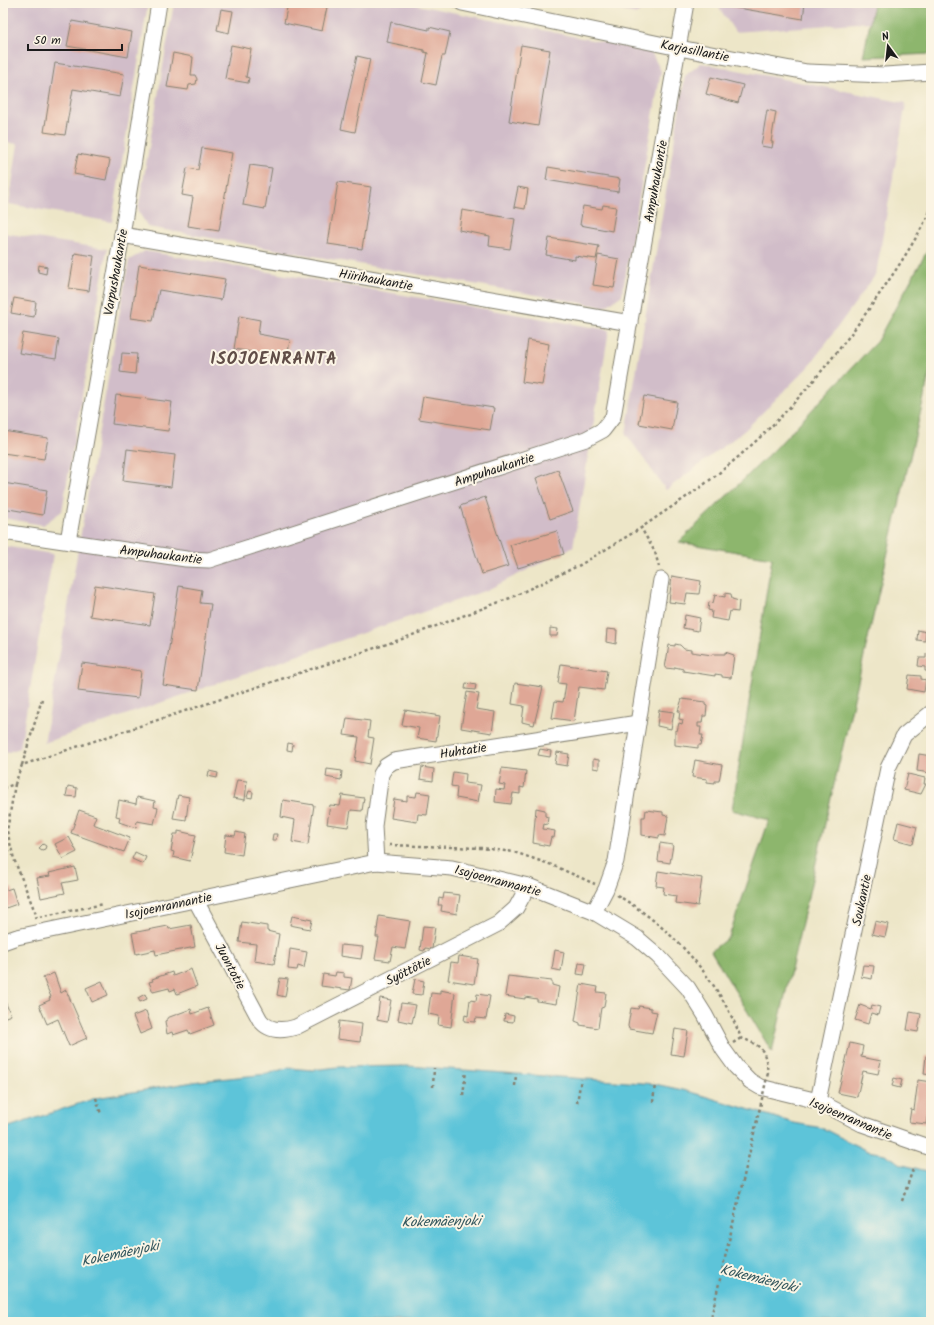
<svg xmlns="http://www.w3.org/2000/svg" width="934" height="1325" font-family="Kalam,sans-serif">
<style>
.industrial{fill:#d1bdc9}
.forest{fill:#8db66d;stroke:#546944}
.water{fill:#5dc4d9;stroke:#3c707a}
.building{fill:#dfa796}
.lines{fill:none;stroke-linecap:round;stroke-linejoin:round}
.street-casing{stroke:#848172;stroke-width:17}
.path{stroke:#848172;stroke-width:2.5;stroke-dasharray:3 3;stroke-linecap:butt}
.street{stroke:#fff;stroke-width:15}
.path-bridge{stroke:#848172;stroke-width:2.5;stroke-dasharray:3 3;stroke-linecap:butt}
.labels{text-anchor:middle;stroke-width:4;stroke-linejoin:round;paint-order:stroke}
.street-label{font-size:13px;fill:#1c1c1c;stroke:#fcf5e5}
.water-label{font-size:14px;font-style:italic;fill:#33575e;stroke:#fcf5e5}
.district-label{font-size:17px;font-weight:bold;letter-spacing:1px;fill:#604d47;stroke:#fcf5e5}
</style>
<rect width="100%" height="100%" fill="#fcf5e5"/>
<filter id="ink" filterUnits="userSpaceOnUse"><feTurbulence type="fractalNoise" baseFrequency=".025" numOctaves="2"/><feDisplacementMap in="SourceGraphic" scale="8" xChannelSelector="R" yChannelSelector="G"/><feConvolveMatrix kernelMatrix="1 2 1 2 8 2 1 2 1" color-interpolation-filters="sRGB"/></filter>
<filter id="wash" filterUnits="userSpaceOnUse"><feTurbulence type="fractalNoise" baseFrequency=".012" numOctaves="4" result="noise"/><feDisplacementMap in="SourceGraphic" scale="16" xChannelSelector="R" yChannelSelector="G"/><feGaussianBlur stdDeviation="0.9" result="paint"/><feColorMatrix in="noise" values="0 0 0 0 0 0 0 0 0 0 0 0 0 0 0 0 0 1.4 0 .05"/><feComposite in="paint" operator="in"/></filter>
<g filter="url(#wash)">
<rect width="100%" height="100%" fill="#ede6c8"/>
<!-- industrial -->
<g class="industrial">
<path d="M3,3H148L112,222L9,204L18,144L3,142Z"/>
<path d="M174,3H407L651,52L661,71L622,295L605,307L148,227L138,211Z"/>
<path d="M582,3H653L637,14Z"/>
<path d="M716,3H874L870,22L735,32Z"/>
<path d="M701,63L906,103L876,274L810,365L745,430L666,490L626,434L685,76Z"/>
<path d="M3,233L107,249L62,511L43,525L3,518Z"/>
<path d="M145,251L609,330L573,547L487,590L44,743L129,260Z"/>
<path d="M3,546L53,554L20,748L3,754Z"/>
</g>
<!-- forest -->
<g class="forest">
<path d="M874,3H931V54L863,57Z"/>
<path d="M931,244V367L772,1052L711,951L729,937L769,820L732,810L772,558L679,542L775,449L877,341Z"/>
</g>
<!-- water -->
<path class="water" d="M408,1066L655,1084L687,1091L794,1123L822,1128L867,1151L885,1154L903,1165L931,1172V1322H3V1129L96,1098L200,1081L267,1074L287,1068L313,1070L338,1067Z"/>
<g id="blocks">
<!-- building -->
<g class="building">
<path d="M288,3H308L327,7L322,31L284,23Z"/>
<path d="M727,3H805L803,19L726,6Z"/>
<path d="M221,9L233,11L229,33L217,30Z"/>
<path d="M72,21L132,32L128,57L67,46Z"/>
<path d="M391,22L429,30V27L450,32L445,56H442L436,85L422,82L428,53L424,52V50L387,42Z"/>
<path d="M231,45L251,49L246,77L249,78L248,83L225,79Z"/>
<path d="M521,45L550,50L538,126L509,121Z"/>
<path d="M173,53L193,57L191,75H195L197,79L196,84L189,85L188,90L167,87Z"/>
<path d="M357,56L370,59L355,132L341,129Z"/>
<path d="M55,63L124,74L120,97L73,89L65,135L44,132Z"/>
<path d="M711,77L743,85L738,103L706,94Z"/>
<path d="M767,110L776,112L771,142H773L772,148L761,146Z"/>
<path d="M202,148L232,153L219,231L188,226L193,197L182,195L187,168L198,170Z"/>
<path d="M78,154L110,160L106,180L74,174Z"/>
<path d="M250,165L272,168L265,209L243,205Z"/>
<path d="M548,167L620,179L618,192L546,180Z"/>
<path d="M338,182L371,187L362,249L328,244Z"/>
<path d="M518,187L528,189L525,209L514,207Z"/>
<path d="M603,205L616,207L612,231L580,225L583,206L602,209Z"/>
<path d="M462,210L515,219L510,249L489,246L490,236L459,230Z"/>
<path d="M549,238L599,246L596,259L575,256V260L546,255Z"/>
<path d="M75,253L94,256L89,291L69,288Z"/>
<path d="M598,255L619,259L614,288L593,285Z"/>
<path d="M39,265L47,267L46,274L38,272Z"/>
<path d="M139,265L225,279L221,300L159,290L153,321L131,318Z"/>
<path d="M14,298L36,302L34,317L11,313Z"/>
<path d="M239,316L260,320L258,334L290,340L287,358L234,349Z"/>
<path d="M23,333L59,339L56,359L19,353Z"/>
<path d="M528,340L549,344L542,385L522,382Z"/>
<path d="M122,353L137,354L135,374L120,372Z"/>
<path d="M116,395L172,402L168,431L112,424Z"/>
<path d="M644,396L677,402L672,430L639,424Z"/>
<path d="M423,397L494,408L490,430L419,419Z"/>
<path d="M3,431L48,438L44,459L3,453Z"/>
<path d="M127,449L175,455L171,487L123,481Z"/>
<path d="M558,470L573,511L550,519L536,478Z"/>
<path d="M3,483L47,490L43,515L3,508Z"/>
<path d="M485,497L508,566L482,574L460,506Z"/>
<path d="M557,531L564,554L518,568L510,545Z"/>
<path d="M672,576L701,581L699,594L687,593L685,604L669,602Z"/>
<path d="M95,585L155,594L150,625L90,616Z"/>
<path d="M179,586L202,590L200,603L211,604L198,690L163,685Z"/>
<path d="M725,593L731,594L732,599L739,601L738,612L730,611L728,621L711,618L712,611L708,610L709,602L713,603L715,595L725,597Z"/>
<path d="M685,615L700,618L698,631L683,628Z"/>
<path d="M550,628L558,629L557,636H550Z"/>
<path d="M607,629L617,630L616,644L606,642Z"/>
<path d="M918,630L926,632L925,641L917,640Z"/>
<path d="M675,644L680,645L684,649L691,650V652L712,655V654H725V652L734,655L731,678L722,677V675L715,674V676L683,671V669L675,667V669L665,668L669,645L675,646Z"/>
<path d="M926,654H931V671H925V667L918,666L919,658H926Z"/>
<path d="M82,663L141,671L138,698L78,691Z"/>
<path d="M561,664L607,671L604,690L579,687L574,721L552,718L555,701L563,702L566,684L558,683Z"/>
<path d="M909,675L921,676V679L926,680L924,692L907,689Z"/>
<path d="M466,683L476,685L475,690L465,689Z"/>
<path d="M515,683L543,687L534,725L522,722L524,706L512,704Z"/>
<path d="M467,692L479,694L476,709L495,712L492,733L461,728Z"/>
<path d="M682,699L705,702V705L707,706L706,716H703L702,723H698V727H701L700,735H703L701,745H698V748L675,745V730L677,731L679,723L682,724L683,720L679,719L680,711H678Z"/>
<path d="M405,710L440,716L436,741L417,738L419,728L402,725Z"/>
<path d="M659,710L674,712L671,729L657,726Z"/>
<path d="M347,718L370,721L368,737L374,738L370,764L355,761L359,737L344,735Z"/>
<path d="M288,743L293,744L292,751L287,750Z"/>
<path d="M540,749L551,751L550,757L538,755Z"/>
<path d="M557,752L569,754L567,766L555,764Z"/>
<path d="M919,754L931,756V773L917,771Z"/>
<path d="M593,759L599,760V769L593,768Z"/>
<path d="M695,760L722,765L719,781H715V783L707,782V779L692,777Z"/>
<path d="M422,767L434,769L433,781L420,779Z"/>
<path d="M502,768L526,771L524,788L520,787V794L513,793L511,804L495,802L496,789L504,790L505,785L499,784Z"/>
<path d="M327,769L342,771L341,780L326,777Z"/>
<path d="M209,771L218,773L217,778L208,776Z"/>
<path d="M453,772L466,774L465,783L481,785L478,802L456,798L457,787L451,786Z"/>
<path d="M908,774L925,778L924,784H926L921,794L904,790Z"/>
<path d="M237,780L247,781L245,800L233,798Z"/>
<path d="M68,786L77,788L76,797L66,796Z"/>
<path d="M249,791L253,792L252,798L247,797Z"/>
<path d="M417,792L430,794L427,815L418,814L417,822L391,818L394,799L407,801V796L416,797Z"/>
<path d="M178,795L189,797L186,820L173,818Z"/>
<path d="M342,795L364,798L362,811L351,810L348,827L327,824L330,805L340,806Z"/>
<path d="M137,797L155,801L154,807L158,808L154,824L137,821L136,828L119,822L120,817L116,816L119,800L136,804Z"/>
<path d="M283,800L314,805L308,845L292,842L295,820L281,817Z"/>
<path d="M536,808L545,810V816L548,817L547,825L544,824L543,829L555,831L554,838L551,837L549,846L533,843Z"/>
<path d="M79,810L96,816L93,824L130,838L124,852L71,833Z"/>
<path d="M646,810L663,812V815L668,816L665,836L659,835V838L642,835V817H645Z"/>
<path d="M898,822L917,827L913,844L894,839Z"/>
<path d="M178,831L196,835L190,861L173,857L174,852L171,851L174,834H178Z"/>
<path d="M236,832L245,834L242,855L224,852L226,835L235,836Z"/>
<path d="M273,834H277L276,840H272Z"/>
<path d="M69,837L77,852L63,859L55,844Z"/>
<path d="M660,843L673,845L670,863L658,861Z"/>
<path d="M43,844L46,846L45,849L42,850L39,848Z"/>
<path d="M135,852L146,857L143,864L132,859Z"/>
<path d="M75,867L78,880L62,883L65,893L41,898L37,878L50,876L49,873Z"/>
<path d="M658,871L702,878L698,906L675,903L676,896L663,894L664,887L656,886Z"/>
<path d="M5,887L6,890L12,888L17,904L3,909V888Z"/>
<path d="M444,893L460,895L457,914L441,911L442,905H438L439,898L443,899Z"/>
<path d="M292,916L312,920L310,929L290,925Z"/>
<path d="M379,916L410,921L405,949L393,947L390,961L375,959L379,937H376Z"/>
<path d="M875,921L888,924L885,937L872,934Z"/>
<path d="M242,922L267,926V931L279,934L274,964L254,961L256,944L239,942Z"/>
<path d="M191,925L195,947L156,955L155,950L136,954L132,933L168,926L169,929Z"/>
<path d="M423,926L435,927L432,949L425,948L424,951L420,950Z"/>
<path d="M341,945L363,947L361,959L340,956Z"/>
<path d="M290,949L307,952L304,968L298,966L297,970L288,969Z"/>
<path d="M555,950L564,952L561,971L552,969Z"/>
<path d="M459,956L478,959L474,984L448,980L451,962L458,963Z"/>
<path d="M579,963L586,964L584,975L577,974Z"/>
<path d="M863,965L874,966L872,979L861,977Z"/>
<path d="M191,969L197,986L177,994L175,989L170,991L169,988L153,992L149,982L153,981L152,979L172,972L173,976Z"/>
<path d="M336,972L344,973V977L352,978L350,990L321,986L323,974L335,976Z"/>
<path d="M54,973L61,993L66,990L87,1038L69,1046L58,1019L47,1024L39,1005L50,1000L49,998L51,997L43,978Z"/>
<path d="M508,976L552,981V985L559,987L556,1004L537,1001V999L525,997V999L505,996Z"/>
<path d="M280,978L288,979L285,997L277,995Z"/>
<path d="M415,979L424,981L422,995L412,994Z"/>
<path d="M102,981L108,995L92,1002L86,988Z"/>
<path d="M581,984L598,987L597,992L606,993L604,1007L601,1008L598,1028L580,1025V1023L575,1021Z"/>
<path d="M440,990L455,993L451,1027L438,1025L439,1016L428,1014L431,993L440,994Z"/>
<path d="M145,994L147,999L140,1002L138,998Z"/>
<path d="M477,994L490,996L486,1019L476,1018L475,1022L464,1021L465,1015L468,1016L470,1000L476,1001Z"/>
<path d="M3,997L11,1015L3,1018Z"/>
<path d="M380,998L391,1000L387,1022L377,1020Z"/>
<path d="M401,1003L416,1005L412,1023L398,1020Z"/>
<path d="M860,1005L871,1009L872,1005L880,1007L878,1015L871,1013L868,1024L855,1020Z"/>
<path d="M639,1006L651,1008V1011L657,1012L652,1033L629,1029L628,1026L631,1008L638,1009Z"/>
<path d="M208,1008L214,1025L190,1034L188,1030L173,1035L172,1032L167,1034L165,1021L167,1020V1018L191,1009L192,1014Z"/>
<path d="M146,1011L152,1029L140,1034L133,1016Z"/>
<path d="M910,1012L921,1014L918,1032L907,1030Z"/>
<path d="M505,1014L514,1016L513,1022L504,1021Z"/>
<path d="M339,1021L362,1024L360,1042L337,1039Z"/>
<path d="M675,1029L688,1031L684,1056L671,1054Z"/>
<path d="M850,1043L863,1046L861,1057L881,1061L878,1074L863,1071L857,1097L838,1093Z"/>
<path d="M926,1056L931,1057V1075L924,1074Z"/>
<path d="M894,1078L902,1080L900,1088L892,1086Z"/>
<path d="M918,1080L931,1082V1112L928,1113L926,1124L909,1122L911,1109L914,1110Z"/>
</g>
</g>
</g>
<g filter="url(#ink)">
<use href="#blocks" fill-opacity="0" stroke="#848172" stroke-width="1"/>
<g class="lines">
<defs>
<g id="street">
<path d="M462,3L679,48L807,72L885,75L931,72"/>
<path d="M122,235L630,323"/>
<path d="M3,532L186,559L209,560L586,439L603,430L613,417L686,3"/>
<path d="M68,541L122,235L159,3"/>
<path d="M376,862L374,826L381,774L386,766L394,761L638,723"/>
<path d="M195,899L260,1020C269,1032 283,1031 296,1027L498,924L516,908L528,886"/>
<path d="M594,912L606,889L616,861L661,580"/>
<path d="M3,942L17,937L376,862L452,868L528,886L594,912L637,938L658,956L688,988L705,1015L723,1049L736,1067L750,1081L760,1087L818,1101L862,1124L931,1148"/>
<path d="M818,1101L888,768L904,735L931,713"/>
</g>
</defs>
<!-- street casing -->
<use href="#street" class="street-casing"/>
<!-- path -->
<g class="path">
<path d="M659,567L655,552L641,528C669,508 699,490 725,468C784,420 832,362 876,299C896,270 916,241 931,209"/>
<path d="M22,765L42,699"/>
<path d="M15,784L7,831L14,859L37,917"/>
<path d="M3,788L15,784L22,765L402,639L510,598L580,565L641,528"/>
<path d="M389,845L481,848L514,852L552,865L595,884"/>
<path d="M617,895C672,928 718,978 741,1038C763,1046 765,1050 768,1073"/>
<path d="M34,918L104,904"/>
<path d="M733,1043L741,1038"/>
<path d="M515,1086L516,1074"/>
<path d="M433,1087L434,1068"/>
<path d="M463,1095L466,1071"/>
<path d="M96,1098L101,1114"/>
<path d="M653,1102L655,1084"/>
<path d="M577,1103L581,1079"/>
<path d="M902,1201L913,1169"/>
</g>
<!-- street -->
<use href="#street" class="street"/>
<!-- path-bridge -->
<path class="path-bridge" d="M710,1322L768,1073"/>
</g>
</g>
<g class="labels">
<!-- street labels -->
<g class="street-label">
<text transform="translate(695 50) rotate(11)" y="5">Karjasillantie</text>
<text transform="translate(655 181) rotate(-80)" y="5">Ampuhaukantie</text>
<text transform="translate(115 272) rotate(-80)" y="5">Varpushaukantie</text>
<text transform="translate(376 279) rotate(10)" y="5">Hiirihaukantie</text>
<text transform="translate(494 469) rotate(-18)" y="5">Ampuhaukantie</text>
<text transform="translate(161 554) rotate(7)" y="5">Ampuhaukantie</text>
<text transform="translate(463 750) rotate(-9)" y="5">Huhtatie</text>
<text transform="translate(498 880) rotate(15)" y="5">Isojoenrannantie</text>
<text transform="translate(861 900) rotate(-78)" y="5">Soukantie</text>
<text transform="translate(168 905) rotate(-12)" y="5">Isojoenrannantie</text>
<text transform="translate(231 966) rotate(62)" y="5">Juontotie</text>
<text transform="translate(408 970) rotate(-27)" y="5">Syöttötie</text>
<text transform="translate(851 1118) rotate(23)" y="5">Isojoenrannantie</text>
</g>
<!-- water labels -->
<g class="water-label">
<text transform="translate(441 1221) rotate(-1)" y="5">Kokemäenjoki</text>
<text transform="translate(120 1253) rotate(-12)" y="5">Kokemäenjoki</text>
<text transform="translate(759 1278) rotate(14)" y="5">Kokemäenjoki</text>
</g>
<!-- district labels -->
<g class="district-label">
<text x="274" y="364">ISOJOENRANTA</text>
</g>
</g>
<!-- margin -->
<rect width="934" height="1325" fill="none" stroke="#fcf5e5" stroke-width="16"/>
<!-- north arrow -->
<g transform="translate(888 46) rotate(345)" stroke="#fcf5e5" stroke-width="3" paint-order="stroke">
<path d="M0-3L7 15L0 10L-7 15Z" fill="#1c1c1c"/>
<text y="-6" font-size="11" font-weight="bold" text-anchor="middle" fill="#1c1c1c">N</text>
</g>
<!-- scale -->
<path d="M28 44v6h94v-6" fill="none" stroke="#1c1c1c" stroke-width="2"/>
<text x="34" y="44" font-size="12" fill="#1c1c1c" stroke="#fcf5e5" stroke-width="3" paint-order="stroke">50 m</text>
</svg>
